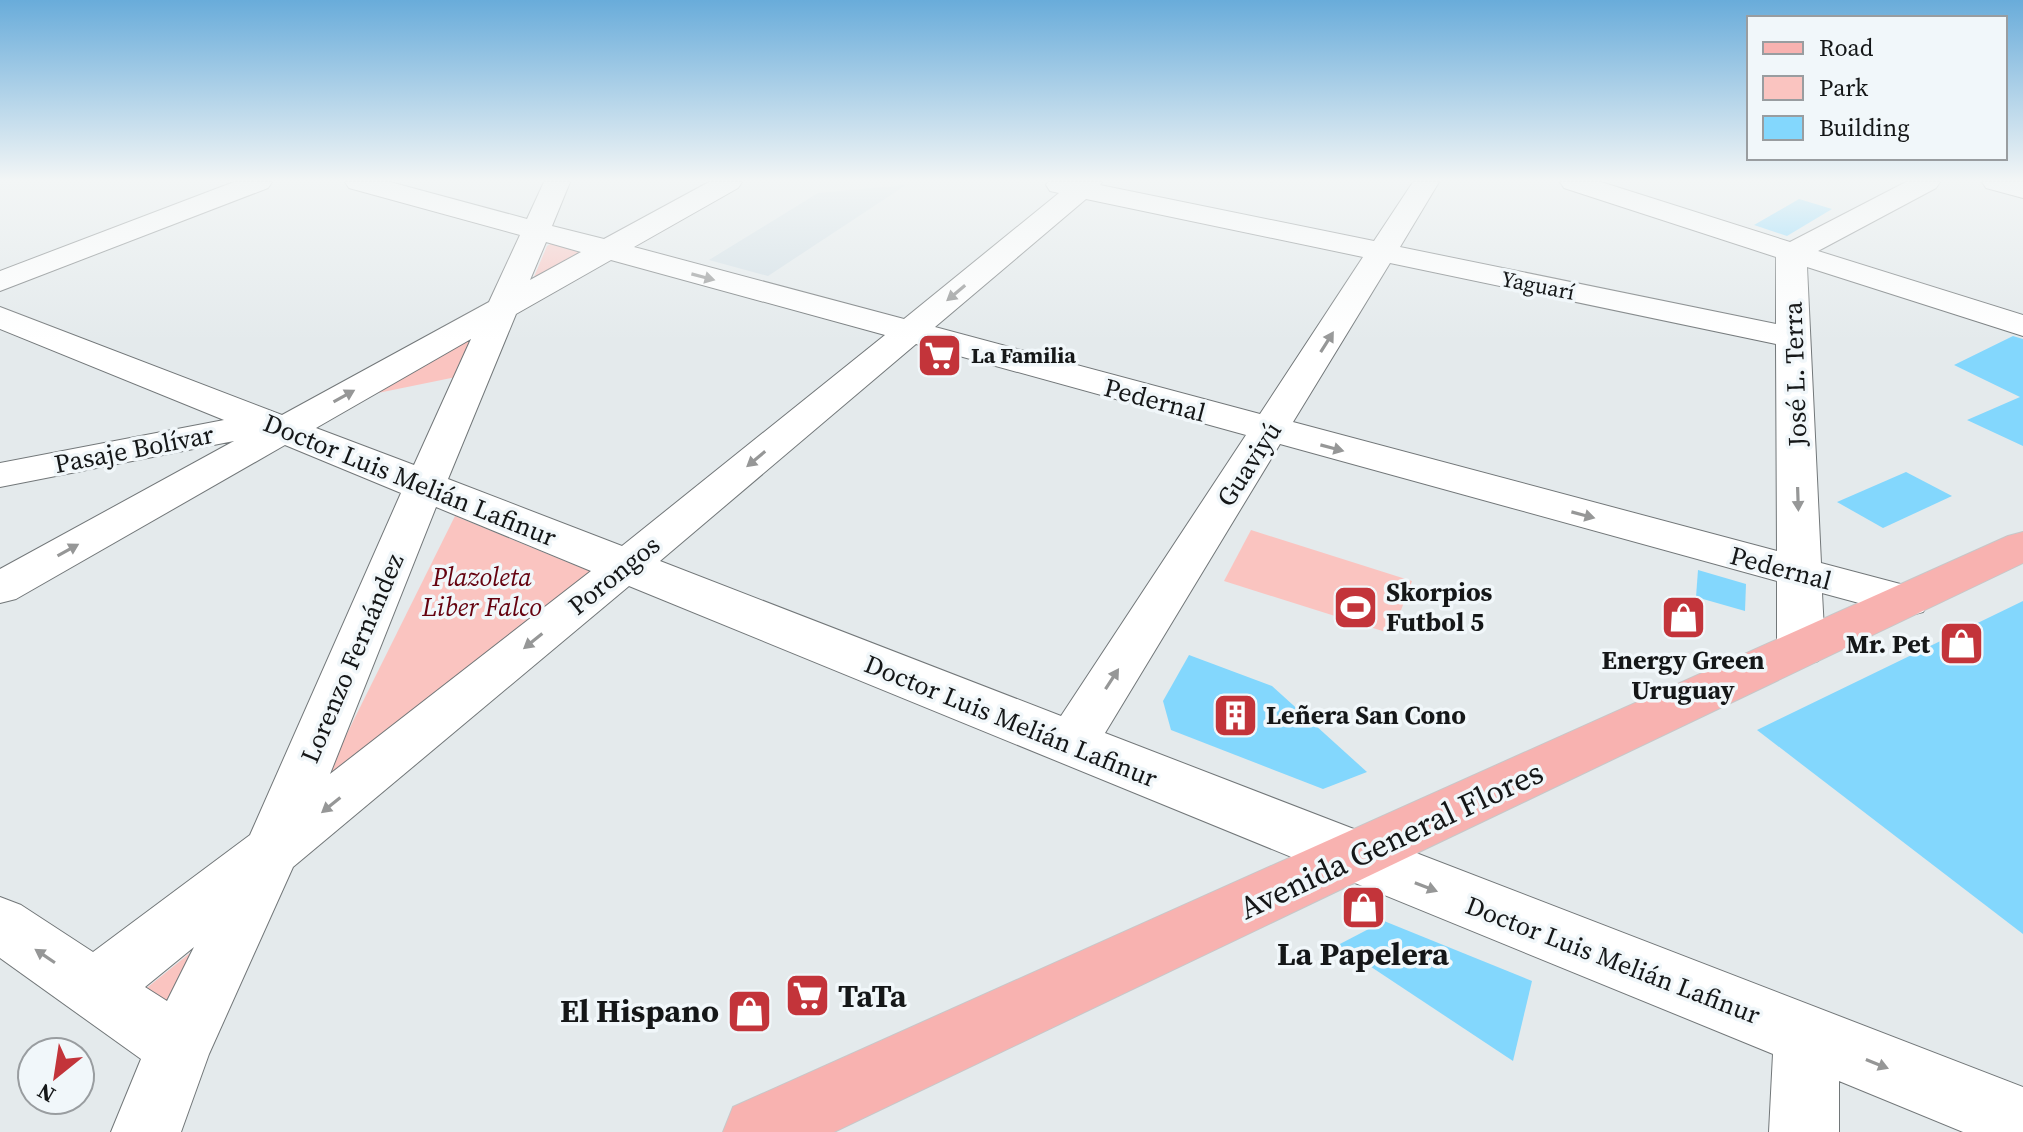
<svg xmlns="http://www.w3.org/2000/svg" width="2023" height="1132" font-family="'Source Serif 4',serif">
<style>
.built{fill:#d2dfe6}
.green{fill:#fac4c0}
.building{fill:#83d7fd}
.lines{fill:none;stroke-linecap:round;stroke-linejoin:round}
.minor-casing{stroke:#727779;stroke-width:2}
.major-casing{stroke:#c7c7c8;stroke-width:2}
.minor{fill:#fff;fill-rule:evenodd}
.major{fill:#f8b2b0;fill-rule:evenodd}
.oneway{fill:#969797}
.labels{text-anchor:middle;stroke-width:7;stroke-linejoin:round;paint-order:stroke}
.far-street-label{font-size:22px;fill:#151718;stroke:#f1f7fa}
.far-poi-label{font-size:22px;font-weight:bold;fill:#151718;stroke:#f1f7fa;text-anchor:start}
.street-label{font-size:26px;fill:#151718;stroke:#f1f7fa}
.park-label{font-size:26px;font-style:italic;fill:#65020f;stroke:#f1f7fa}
.poi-label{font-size:26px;font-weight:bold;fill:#151718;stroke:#f1f7fa;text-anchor:start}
.near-street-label{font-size:32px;fill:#151718;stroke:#f1f7fa}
.near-poi-label{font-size:32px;font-weight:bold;fill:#151718;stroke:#f1f7fa}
</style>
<rect width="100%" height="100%" fill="#e4eaec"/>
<!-- built -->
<path class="built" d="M906,185L768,276L709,260L818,193Z"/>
<!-- green -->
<g class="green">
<path d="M552,243L586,254L531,284L547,246Z"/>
<path d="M466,341L475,343L461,376L373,394Z"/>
<path d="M455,516L599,575L314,800Z"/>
<path d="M1251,530L1412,581L1392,634L1224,581Z"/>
<path d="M195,949L172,1013L143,991Z"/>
</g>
<!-- building -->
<g class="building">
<path d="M1799,199L1832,209L1787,236L1754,225Z"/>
<path d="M2013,336L2023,339V446L1967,420L2020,397L1954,365Z"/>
<path d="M1906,472L1952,496L1883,528L1837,502Z"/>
<path d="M1698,570L1746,584L1745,611L1696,597Z"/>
<path d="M2023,601V934L1757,730Z"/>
<path d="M1189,655L1272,686L1367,772L1323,789L1171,730L1163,701Z"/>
<path d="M1384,921L1532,981L1513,1061L1338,945Z"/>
</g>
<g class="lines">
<defs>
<g id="minor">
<path d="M234,182H272L268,188L0,291V271Z"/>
<path d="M345,182H390L527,219L544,182H570L552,226L604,239L709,182H742L738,188L634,247L904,319L1059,193L1050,191L1046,185L1048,182H1102L1100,185L1374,241L1413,182H1439L1400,247L1776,324V257L1564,188L1560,182H1601L1790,242L1906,182H1940L1936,188L1818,251L2023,315V336L1807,267L1821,563L1923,590L1930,601L1923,612L1907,616L1822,593L1825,649L1818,661L1801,666L1784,661L1777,649V581L1280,444L1105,733L2023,1087V1132H1963L1839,1081V1132H1769L1773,1054L629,586L293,867L209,1054L181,1132H111L141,1059L0,958V897L21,905L93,952L250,835L401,493L285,445L16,599L0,603V569L234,441L0,487V463L224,420L0,329V307L282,415L489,302L520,235L349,188ZM1086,199L1363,257L1260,414L935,327ZM546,242L581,252L530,280ZM611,260L885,335L622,546L448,479L516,314ZM1390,263L1776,344L1777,551L1293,422ZM471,339L414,465L316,428ZM916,344L1246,435L1061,716L660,561ZM436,507L591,571L330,774ZM194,947L167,1001L145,987Z"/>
<path d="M1982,182H2023V198L1986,188Z"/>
</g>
<path id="major" d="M2023,532V563L834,1132H723L733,1107L2008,536Z"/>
</defs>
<!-- minor casing -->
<use href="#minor" class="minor-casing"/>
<!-- major casing -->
<use href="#major" class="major-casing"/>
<!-- minor -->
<use href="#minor" class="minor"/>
<!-- major -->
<use href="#major" class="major"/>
</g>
<!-- one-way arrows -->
<defs><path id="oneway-solid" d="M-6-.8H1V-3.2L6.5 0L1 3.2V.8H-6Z" transform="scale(2)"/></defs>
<g class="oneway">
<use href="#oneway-solid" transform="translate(703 277) rotate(15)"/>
<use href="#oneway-solid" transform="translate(956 293) rotate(140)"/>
<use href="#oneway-solid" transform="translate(1327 342) rotate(-58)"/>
<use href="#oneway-solid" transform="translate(344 396) rotate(-29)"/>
<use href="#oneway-solid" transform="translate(1332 448) rotate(15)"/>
<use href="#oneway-solid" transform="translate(756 459) rotate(140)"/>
<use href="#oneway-solid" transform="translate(1798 499) rotate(88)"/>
<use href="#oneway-solid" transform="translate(1583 515) rotate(15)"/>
<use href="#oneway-solid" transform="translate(68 550) rotate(-29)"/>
<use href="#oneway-solid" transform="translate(533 641) rotate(141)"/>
<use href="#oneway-solid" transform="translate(1112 679) rotate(-57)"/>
<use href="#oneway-solid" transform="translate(331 805) rotate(141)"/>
<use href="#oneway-solid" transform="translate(1426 887) rotate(21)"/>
<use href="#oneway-solid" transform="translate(45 956) rotate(-146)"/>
<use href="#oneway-solid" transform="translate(1877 1064) rotate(22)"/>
</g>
<!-- sky -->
<linearGradient id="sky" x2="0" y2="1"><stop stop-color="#69acda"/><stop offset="0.53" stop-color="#f3f6f6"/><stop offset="1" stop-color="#f3f6f6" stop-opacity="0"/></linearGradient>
<rect width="2023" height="341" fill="url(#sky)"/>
<!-- icons -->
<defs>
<symbol id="supermarket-square" viewBox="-11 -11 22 22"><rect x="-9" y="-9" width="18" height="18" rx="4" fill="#c3343a" stroke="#f1f7fa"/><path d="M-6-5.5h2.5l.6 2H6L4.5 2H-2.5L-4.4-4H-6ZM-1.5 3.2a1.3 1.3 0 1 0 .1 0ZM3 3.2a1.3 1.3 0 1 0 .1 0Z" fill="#fff"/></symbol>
<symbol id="stadium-square" viewBox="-11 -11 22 22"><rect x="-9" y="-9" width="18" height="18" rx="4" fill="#c3343a" stroke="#f1f7fa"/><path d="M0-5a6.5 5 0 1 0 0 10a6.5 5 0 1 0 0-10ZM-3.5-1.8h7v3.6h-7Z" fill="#fff"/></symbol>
<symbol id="shop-square" viewBox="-11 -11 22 22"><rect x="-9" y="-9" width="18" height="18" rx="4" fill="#c3343a" stroke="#f1f7fa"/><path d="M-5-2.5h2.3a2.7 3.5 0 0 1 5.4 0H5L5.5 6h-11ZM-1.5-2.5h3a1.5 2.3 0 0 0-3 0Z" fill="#fff"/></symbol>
<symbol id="building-square" viewBox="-11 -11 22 22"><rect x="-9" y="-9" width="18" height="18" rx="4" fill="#c3343a" stroke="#f1f7fa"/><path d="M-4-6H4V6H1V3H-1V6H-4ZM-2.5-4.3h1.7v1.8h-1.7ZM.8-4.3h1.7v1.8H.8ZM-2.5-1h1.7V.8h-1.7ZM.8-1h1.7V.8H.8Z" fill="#fff"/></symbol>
</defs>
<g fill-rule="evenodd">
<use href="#supermarket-square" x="914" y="330" width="51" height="51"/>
<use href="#stadium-square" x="1330" y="582" width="51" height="51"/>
<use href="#shop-square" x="1658" y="592" width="51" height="51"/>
<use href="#shop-square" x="1936" y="618" width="51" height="51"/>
<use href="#building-square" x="1210" y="690" width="51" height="51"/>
<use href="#shop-square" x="1338" y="882" width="51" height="51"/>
<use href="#supermarket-square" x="782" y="970" width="51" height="51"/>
<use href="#shop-square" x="724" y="986" width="51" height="51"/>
</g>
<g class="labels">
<!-- far-street labels -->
<g class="far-street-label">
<text transform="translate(1538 285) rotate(11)" y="8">Yaguarí</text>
</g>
<!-- far-poi labels -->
<g class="far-poi-label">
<text x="971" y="363">La Familia</text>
</g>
<!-- street labels -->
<g class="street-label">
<text transform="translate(1795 374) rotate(-92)" y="9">José L. Terra</text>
<text transform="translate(1155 400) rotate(15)" y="9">Pedernal</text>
<text transform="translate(134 449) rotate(-11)" y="9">Pasaje Bolívar</text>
<text transform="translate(1249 464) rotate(-57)" y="9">Guaviyú</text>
<text transform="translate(410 480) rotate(22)" y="9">Doctor Luis Melián Lafinur</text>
<text transform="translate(1781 568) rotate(15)" y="9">Pedernal</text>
<text transform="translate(614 575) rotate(-39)" y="9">Porongos</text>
<text transform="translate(352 658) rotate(-67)" y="9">Lorenzo Fernández</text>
<text transform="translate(1011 721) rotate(22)" y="9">Doctor Luis Melián Lafinur</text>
<text transform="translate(1613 960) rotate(21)" y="9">Doctor Luis Melián Lafinur</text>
</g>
<!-- park labels -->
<g class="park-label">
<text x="482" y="586">Plazoleta<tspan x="482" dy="30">Liber Falco</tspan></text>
</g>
<!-- poi labels -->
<g class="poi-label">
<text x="1386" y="601">Skorpios<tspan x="1386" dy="30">Futbol 5</tspan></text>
<text x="1930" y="653" text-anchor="end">Mr. Pet</text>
<text x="1683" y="669" text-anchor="middle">Energy Green<tspan x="1683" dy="30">Uruguay</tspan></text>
<text x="1266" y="724">Leñera San Cono</text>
</g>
<!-- near-street labels -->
<g class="near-street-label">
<text transform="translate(1391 840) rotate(-25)" y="11">Avenida General Flores</text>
</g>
<!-- near-poi labels -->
<g class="near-poi-label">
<text x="1363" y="965">La Papelera</text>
<text x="838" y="1007" text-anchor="start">TaTa</text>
<text x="719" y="1022" text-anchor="end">El Hispano</text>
</g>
</g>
<!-- legend -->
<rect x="1747" y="16" width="260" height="144" fill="#f1f7fa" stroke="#999da0" stroke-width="2"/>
<rect x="1763" y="42" width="40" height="12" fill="#f8b2b0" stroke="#999da0" stroke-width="2"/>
<text x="1819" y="56" font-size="24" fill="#151718">Road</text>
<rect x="1763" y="76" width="40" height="24" fill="#fac4c0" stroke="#999da0" stroke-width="2"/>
<text x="1819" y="96" font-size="24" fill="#151718">Park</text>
<rect x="1763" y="116" width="40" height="24" fill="#83d7fd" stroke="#999da0" stroke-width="2"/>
<text x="1819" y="136" font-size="24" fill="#151718">Building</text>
<!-- north arrow -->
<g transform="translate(56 1076) rotate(210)"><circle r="38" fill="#f1f7fa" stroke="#999da0" stroke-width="2"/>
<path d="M0-6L14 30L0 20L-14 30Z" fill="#c3343a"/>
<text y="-12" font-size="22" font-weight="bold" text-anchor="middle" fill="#151718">N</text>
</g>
</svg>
